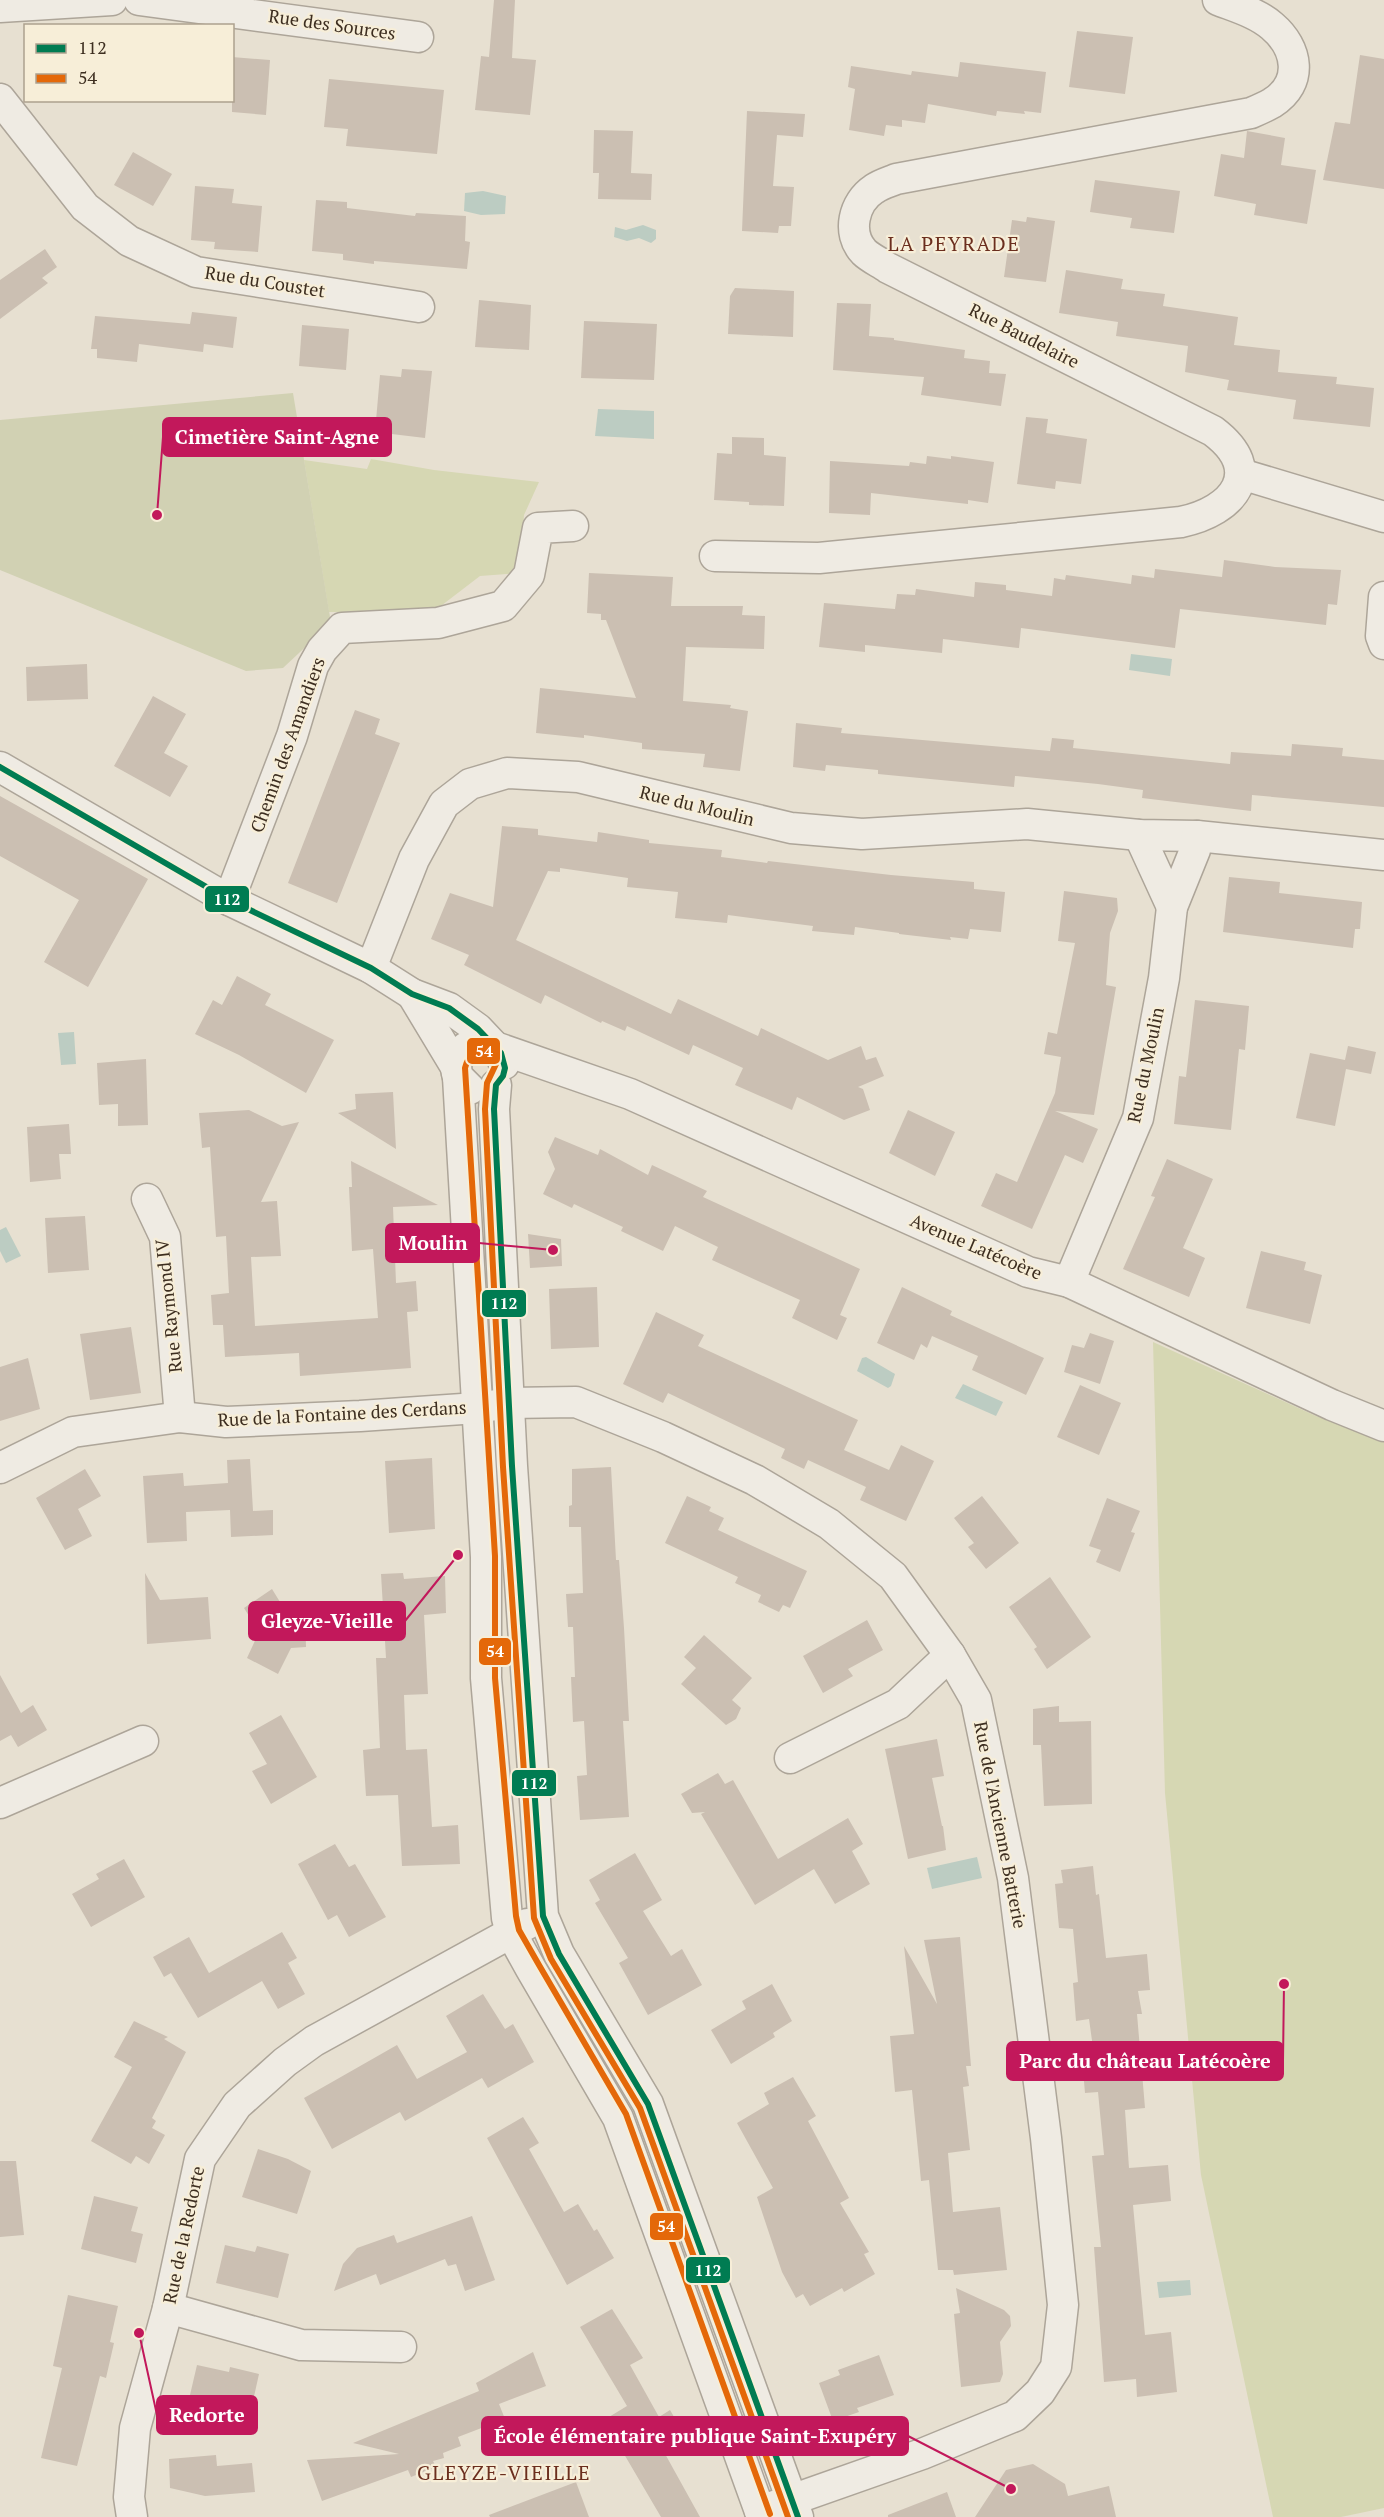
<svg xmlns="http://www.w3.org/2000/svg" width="1384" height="2517" font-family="'PT Serif',serif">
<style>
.green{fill:#d6d7b3}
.cemetery{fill:#d1d1b3}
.water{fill:#bcccc2}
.building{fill:#cbbfb2}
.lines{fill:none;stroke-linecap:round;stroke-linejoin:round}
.street-casing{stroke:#ada599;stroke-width:33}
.street{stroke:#efebe3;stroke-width:30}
.bus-1-casing{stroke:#f7eed8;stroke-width:10}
.bus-2-casing{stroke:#f7eed8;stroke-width:10}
.bus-1{stroke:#007c52;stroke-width:6}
.bus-2{stroke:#e46809;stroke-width:6}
.labels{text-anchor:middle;stroke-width:4.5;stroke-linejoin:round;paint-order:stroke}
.street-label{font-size:18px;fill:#3d2e20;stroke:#f7eed8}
.neighbourhood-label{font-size:20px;letter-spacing:1.5px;fill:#6b2e1e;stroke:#f7eed8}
.leader{fill:none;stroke:#c2185b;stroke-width:2}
.callout-dot{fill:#c2185b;stroke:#f7eed8;stroke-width:2}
.callout{fill:#c2185b;stroke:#c2185b;stroke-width:2}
.callout-label{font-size:20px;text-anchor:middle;font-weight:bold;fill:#fff}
.line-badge{stroke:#f7eed8;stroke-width:2}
.badge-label{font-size:16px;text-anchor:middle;font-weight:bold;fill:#fff}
</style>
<rect width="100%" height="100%" fill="#e7e0d1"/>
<!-- green -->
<g class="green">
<path d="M371,459L434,470L539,482L524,515L520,573L480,576L433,612H329L304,460L367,469Z"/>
<path d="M1153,1342L1316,1416L1384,1440V2508L1341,2517H1273L1201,2175L1165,1793Z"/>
</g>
<!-- cemetery -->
<path class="cemetery" d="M293,393L331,623L283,668L246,671L0,570V420Z"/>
<!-- water -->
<g class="water">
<path d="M483,191L506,196L505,214L481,215L464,211L465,193Z"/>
<path d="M643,225L656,230V239L651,243L639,238L627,241L614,237L615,227L626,230Z"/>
<path d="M598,409L654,411V439L595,436Z"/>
<path d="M1131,654L1172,659L1170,676L1129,670Z"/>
<path d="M74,1032L76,1064L61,1065L58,1033Z"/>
<path d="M6,1227L21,1256L6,1263L0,1251V1230Z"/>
<path d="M866,1357L895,1374L891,1386L888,1388L857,1371L862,1358Z"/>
<path d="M963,1384L1003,1402L996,1416L955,1398Z"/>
<path d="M977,1857L982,1878L932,1889L927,1868Z"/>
<path d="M1190,2280L1191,2295L1159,2298L1157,2282Z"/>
</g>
<!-- building -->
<g class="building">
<path d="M494,0H515L512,58L536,60L530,115L475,110L481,56L489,57Z"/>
<path d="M1077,31L1133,37L1125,94L1069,87Z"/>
<path d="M1360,55L1384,59V189L1323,180L1335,122L1350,124Z"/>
<path d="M232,57L270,60L266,115L232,112Z"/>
<path d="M960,62L1046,72L1041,113L1024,111L1025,114L997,111L996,116L928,104L925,123L902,120V127L886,125L884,136L849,130L855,89L848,87L851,66L911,75L912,71L958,77Z"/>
<path d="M329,79L444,90L437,154L346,146L348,129L324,127Z"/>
<path d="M747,111L805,114L803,137L777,135L773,186L794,187L791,226H779L778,233L742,231Z"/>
<path d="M594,130L633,131L631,173L652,174L651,200L598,199L599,173H593Z"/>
<path d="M1247,131L1285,138L1281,165L1316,170L1307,224L1254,215L1256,204L1214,196L1221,154L1244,158Z"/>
<path d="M133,152L172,174L153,206L114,185Z"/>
<path d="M1095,180L1180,191L1174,233L1130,228L1132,218L1090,212Z"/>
<path d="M195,186L234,189L232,203L262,206L258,252L214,249L215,242L191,240Z"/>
<path d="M316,200L347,202V208L415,216L416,213L466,216L465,241L470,242L467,269L374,261V264L343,260V254L312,251Z"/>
<path d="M1027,217L1055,221L1046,282L1004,277L1012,220L1026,222Z"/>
<path d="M45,249L57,267L42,278L48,283L0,319V280Z"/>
<path d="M1066,270L1123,279L1121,289L1165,294L1163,306L1238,317L1234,345L1280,350L1278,372L1337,377L1336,384L1374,388L1370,427L1293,419L1296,400L1227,390L1229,380L1185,372L1188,346L1116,336L1118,322L1059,313Z"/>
<path d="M735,288L794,291L793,337L728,334L730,296Z"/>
<path d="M479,300L531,305L529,350L475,347Z"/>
<path d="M837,303L871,304L869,336L894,338V340L965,350L964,358L990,361L989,373L1006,374L1001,406L921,395L924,377L833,370Z"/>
<path d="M192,312L237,317L233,348L204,344L203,352L139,344L137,362L97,358V349H91L95,316L190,324Z"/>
<path d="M584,321L657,324L654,380L581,378Z"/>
<path d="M302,325L349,329L346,370L299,366Z"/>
<path d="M402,369L432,371L425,438L375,432L380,375L401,377Z"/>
<path d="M1026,417L1048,419L1046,433L1087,439L1081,484L1056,481L1055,489L1017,484Z"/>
<path d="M732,437L764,438V455L786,457L784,506L749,505V502L714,500L717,453L732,454Z"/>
<path d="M927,456L951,459V456L994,462L988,503L968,500V504L871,493L870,515L829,513L830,461L909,466L910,462L926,464Z"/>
<path d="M1224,560L1275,567L1341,570L1337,605L1328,604L1326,625L1180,609L1175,648L1021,628L1019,648L943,639L942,653L865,645V652L819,647L824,603L895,609L897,594L915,595L916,589L974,597L975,582L1006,585V590L1052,596L1054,578L1065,580L1066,575L1131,584L1132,575L1154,578L1155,569L1222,577Z"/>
<path d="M589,573L673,577L671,606H743L742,615L765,616L764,649L686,647L683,701L731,705L730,708L748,711L740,771L703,767L705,754L642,749V743L584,735V738L536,733L540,688L636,698L606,620H601V614L587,613Z"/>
<path d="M87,664L88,699L27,701L26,667Z"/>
<path d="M153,696L186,714L164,753L188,766L170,797L114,766Z"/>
<path d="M355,710L380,719L375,734L400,743L337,903L288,883Z"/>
<path d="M796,723L842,728L841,733L1050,751L1052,738L1074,740L1073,748L1230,764L1231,752L1291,756L1292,744L1343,748L1342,756L1384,760V807L1252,795L1251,811L1142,798L1143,790L1098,784L1015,776L1014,787L878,774V770L826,765L825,771L793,767Z"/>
<path d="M0,796L148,879L88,987L44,962L79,900L0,856Z"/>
<path d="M502,826L538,829V835L597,842L598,832L649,840V843L722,850L721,857L767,863L768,861L891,875L974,882V889L1005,892L1001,932L970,929L968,939L950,937L951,940L899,934V933L855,927L854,935L812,931L813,926L728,915L727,923L675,918L678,892L627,887L628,878L560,868V872L548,871L516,940L671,1014L678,999L758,1036L761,1028L828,1060L861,1046L866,1060L876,1057L884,1076L858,1087L863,1089L870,1110L844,1120L797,1097L792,1110L735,1085L743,1068L693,1045L689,1055L627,1026L625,1031L602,1021L601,1023L545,995L541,1004L464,965L469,955L431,939L450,893L493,907Z"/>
<path d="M1229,877L1280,882L1279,893L1362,902L1360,929H1355L1353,948L1223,932Z"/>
<path d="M1064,891L1117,898L1118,911L1110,933L1106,985L1116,987L1094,1115L1055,1111L1098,1129L1083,1163L1065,1155L1032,1229L981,1206L996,1173L1017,1182L1055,1093L1061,1057L1044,1054L1048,1032L1057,1034L1075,943L1058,941Z"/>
<path d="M237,976L271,994L265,1005L334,1040L306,1093L239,1055L195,1034L213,1000L222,1005Z"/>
<path d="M1195,1000L1249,1006L1245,1050L1239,1049L1231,1130L1174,1124L1179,1076L1186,1077Z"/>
<path d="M1348,1046L1376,1052L1371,1074L1346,1069L1335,1126L1296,1118L1310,1053L1345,1060Z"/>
<path d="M146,1059L148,1125L118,1126V1104L99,1105L97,1063Z"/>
<path d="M393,1092L396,1149L338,1113L356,1109L355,1094Z"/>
<path d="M249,1110L282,1126L299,1122L261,1202L277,1201L281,1256L251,1257L255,1326L378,1318L373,1249L352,1251L349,1187H352L351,1161L438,1205L393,1207L396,1283L416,1281L418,1311L407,1312L411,1368L300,1376L299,1353L225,1357L223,1325H213L211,1295L229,1293L226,1236L216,1237L210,1147L202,1148L199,1113Z"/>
<path d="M908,1110L955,1132L935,1176L889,1153Z"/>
<path d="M69,1124L71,1154H59L61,1179L30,1182L27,1127Z"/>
<path d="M555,1137L598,1155L600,1149L648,1175L652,1165L707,1191L703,1197L860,1269L840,1315L847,1318L837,1340L792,1318L800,1300L712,1260L718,1247L675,1226L663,1251L621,1231L623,1227L574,1204L572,1208L543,1194L555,1169L548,1152Z"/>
<path d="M1167,1159L1213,1179L1183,1248L1205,1258L1189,1297L1123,1269L1155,1197L1151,1196Z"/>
<path d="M85,1216L89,1270L48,1273L45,1218Z"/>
<path d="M528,1234L561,1239L562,1266L530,1268Z"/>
<path d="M1261,1251L1306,1262L1304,1270L1322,1275L1310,1324L1246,1308Z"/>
<path d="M597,1287L599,1347L551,1349L549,1289Z"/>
<path d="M902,1287L952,1311L950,1315L1044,1358L1026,1395L972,1370L978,1356L932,1336L927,1348L921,1344L914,1360L877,1343Z"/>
<path d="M656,1312L704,1335L698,1346L858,1420L844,1450L889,1470L901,1445L934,1461L906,1521L860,1500L866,1487L808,1460L804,1469L781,1458L785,1449L668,1393L663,1403L623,1384Z"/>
<path d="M131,1327L141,1393L90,1400L80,1334Z"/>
<path d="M1090,1333L1114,1341L1100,1384L1064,1372L1072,1345L1084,1348Z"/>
<path d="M28,1358L40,1409L0,1421V1367Z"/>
<path d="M1080,1385L1121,1403L1099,1455L1057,1437Z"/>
<path d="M432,1458L435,1529L389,1533L385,1461Z"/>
<path d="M250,1459L253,1511L273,1510V1535L231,1537L230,1510L186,1512L187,1541L147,1543L143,1476L183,1473L184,1486L228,1483L227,1460Z"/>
<path d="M611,1467L616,1560H619L624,1628L629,1721H623L629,1817L580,1820L577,1776L587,1775L584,1721L573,1722L571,1677H575L573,1627H568L566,1594L583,1593L581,1527H569V1506L572,1505V1469Z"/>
<path d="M85,1469L101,1496L78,1509L92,1536L65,1550L36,1498Z"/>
<path d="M687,1496L711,1507L709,1511L724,1518L718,1530L807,1571L790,1608L783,1605L779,1612L758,1602L761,1595L735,1583L738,1577L665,1543Z"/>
<path d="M982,1496L1019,1543L986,1569L968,1547L974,1543L954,1518Z"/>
<path d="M1107,1498L1140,1511L1131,1532L1135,1533L1120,1572L1096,1562L1101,1550L1089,1546Z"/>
<path d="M145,1573L160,1600L208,1597L211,1639L147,1644Z"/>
<path d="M403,1573L404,1579L445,1576L446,1613L424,1615L428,1694L404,1695L406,1750L427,1749L432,1827L458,1825L460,1864L402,1866L398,1795L366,1796L363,1750L380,1748L376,1658H386L381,1574Z"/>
<path d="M1050,1577L1091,1637L1047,1669L1034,1649L1037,1647L1009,1607Z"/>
<path d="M272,1589L288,1615L305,1613L306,1647L291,1648L278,1674L247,1658L259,1632L244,1608Z"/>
<path d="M867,1620L883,1650L848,1669L853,1676L823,1693L803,1656Z"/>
<path d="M704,1635L752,1678L732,1700L741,1708L736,1719L726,1725L681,1684L696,1668L684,1657Z"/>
<path d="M0,1675L21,1713L33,1705L47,1730L18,1747L11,1735L0,1741Z"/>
<path d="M1059,1706V1722L1091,1721L1092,1804L1044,1806L1041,1745H1033V1709Z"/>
<path d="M281,1715L317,1777L271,1804L252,1771L267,1764L249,1733Z"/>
<path d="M937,1739L944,1776L932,1778L942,1826H943L946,1850L908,1859L885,1749Z"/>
<path d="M718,1773L725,1784L733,1780L778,1859L848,1818L863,1844L852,1851L870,1884L835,1904L814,1869L755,1905L701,1814L705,1812L692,1813L681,1794Z"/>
<path d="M335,1844L349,1867L355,1864L386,1917L349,1937L337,1915L328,1920L298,1864Z"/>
<path d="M635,1853L662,1900L643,1911L671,1956L682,1949L702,1985L648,2015L619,1963L628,1958L595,1903L600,1900L589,1880Z"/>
<path d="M124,1859L145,1897L91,1927L72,1894L99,1879L96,1874Z"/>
<path d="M1093,1866L1096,1895L1099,1894L1106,1958L1147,1954L1150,1990L1138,1991L1142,2014H1137L1145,2108L1125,2110L1129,2168L1168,2165L1171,2201L1133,2205L1145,2335L1171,2332L1177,2392L1137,2397L1136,2379L1104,2382L1094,2247H1101L1092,2156L1104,2155L1098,2092L1085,2093L1083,2070L1096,2069L1089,2019L1076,2021L1073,1983L1078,1982L1073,1929L1059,1928L1055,1884L1063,1883L1061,1870Z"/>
<path d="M282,1932L297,1958L288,1963L305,1994L278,2009L262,1981L198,2018L171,1973L164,1977L153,1957L189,1937L209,1973Z"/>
<path d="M960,1937L971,2066H966L969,2086L963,2087L970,2150L948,2153L953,2212L1000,2207L1007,2270L954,2275L953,2270H938L929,2180L921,2181L912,2090L895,2092L890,2036L914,2034L904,1946L937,2004L924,1940Z"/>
<path d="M772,1984L792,2021L773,2033L775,2037L731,2064L711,2030L746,2009L742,2001Z"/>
<path d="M483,1994L505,2029L513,2024L534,2062L488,2088L482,2078L405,2121L400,2112L332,2149L304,2098L397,2045L417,2079L467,2052L446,2016Z"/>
<path d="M134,2021L168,2037L164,2039L186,2052L152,2118L156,2121L152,2128L165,2135L149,2164L136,2156L131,2164L91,2141L132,2067L114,2057Z"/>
<path d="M793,2077L816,2116L808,2121L849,2198L840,2203L869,2252L864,2254L875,2274L844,2292L842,2288L810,2306L803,2294L796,2298L782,2272L757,2197L773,2188L737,2123L769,2104L764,2093Z"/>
<path d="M523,2117L539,2143L529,2149L564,2212L578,2204L594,2231L597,2229L614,2258L567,2285L487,2138Z"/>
<path d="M258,2149L288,2159L311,2171L297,2214L242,2197Z"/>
<path d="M0,2161H16L24,2235L0,2237Z"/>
<path d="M94,2196L138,2207L131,2231L143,2234L136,2263L81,2249Z"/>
<path d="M472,2216L495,2280L465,2291L456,2264L448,2266L445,2259L380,2285L376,2274L334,2291L343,2264L357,2248L394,2235L397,2243Z"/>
<path d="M225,2245L255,2252L257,2246L289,2254L278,2298L216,2283Z"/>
<path d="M956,2288L1004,2310L1010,2316L1011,2326L1000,2342L1003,2374L1000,2382L961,2387L954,2314L960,2313Z"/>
<path d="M68,2295L118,2306L110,2342L114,2343L106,2378L100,2376L77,2466L41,2458L62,2368L53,2366Z"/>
<path d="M612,2309L643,2358L630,2365L659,2417L670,2410L687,2439L664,2452L700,2517H661L604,2420L627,2406L580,2327Z"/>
<path d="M533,2352L546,2386L499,2404L505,2419L458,2437L461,2446L443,2453L444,2458L433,2461L436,2467L411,2477L408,2470L322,2501L307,2460L399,2454L353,2443L479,2391L476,2383Z"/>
<path d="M879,2355L894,2395L857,2408L859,2412L833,2421L819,2383L840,2375L838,2370Z"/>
<path d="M197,2365L229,2372L230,2367L259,2374L249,2419L222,2413L223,2403L190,2395Z"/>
<path d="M216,2455L217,2466L252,2463L255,2492L205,2496L170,2488L169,2459Z"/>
<path d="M1033,2464L1065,2484L1068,2496L1109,2486L1116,2517H975L1006,2470Z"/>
<path d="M576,2482L589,2517H490L489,2515Z"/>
<path d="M947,2492L956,2517H888V2515Z"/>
</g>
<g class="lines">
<defs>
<g id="street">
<path d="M139,0L418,37"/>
<path d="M0,7L112,0"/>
<path d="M0,99L85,207L129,241L196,272L419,307"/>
<path d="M1241,474L1384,517"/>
<path d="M715,556L819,558L1181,522C1234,511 1266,471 1213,431L888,268C881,263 870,258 864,252C846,233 854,202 874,189C881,184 889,182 896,179L1251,113C1258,110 1265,107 1272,103C1304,83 1298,48 1272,26C1257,13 1236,7 1218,0"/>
<path d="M1384,597L1381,636L1384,644"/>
<path d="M0,767L229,900L371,968L412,994L449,1008L478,1029L495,1047L501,1053L504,1064"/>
<path d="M1139,835L1172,907"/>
<path d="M229,900L292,736L313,666L322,650L342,628L438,623L503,606L529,575L538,528L573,526"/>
<path d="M371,968L414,859L444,804L470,784L507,773L578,777L791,828L862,834L1027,824L1139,835L1197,836L1384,855"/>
<path d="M412,994L456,1067"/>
<path d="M495,1047L630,1094L1028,1272L1069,1282L1332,1405L1384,1426"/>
<path d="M458,1077L486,1557V1678L507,1918L511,1933L531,1969L618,2118L762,2517"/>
<path d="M496,1085L494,1109L512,1466L543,1916L559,1954L648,2104L798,2517"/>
<path d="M470,1089L458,1077C450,1054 469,1038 491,1044"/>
<path d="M147,1199L165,1237L180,1417"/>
<path d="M1069,1282L1138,1118L1164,978L1172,907L1195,850L1197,836"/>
<path d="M0,1468L73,1432L180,1417L226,1422L360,1416L477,1408L509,1403L576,1402L663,1437L755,1480L829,1524L893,1576L950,1655L976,1700L1013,1878L1046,2138L1063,2305L1056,2367L1040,2392L1015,2416L922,2454L760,2511"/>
<path d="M790,1758L898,1704L950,1655"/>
<path d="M0,1803L143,1741"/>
<path d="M168,2308L301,2345L401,2347"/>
<path d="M132,2517L129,2497L135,2428L168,2308L200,2159L237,2105L285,2062L314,2041L527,1924"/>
</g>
</defs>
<!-- street casing -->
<use href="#street" class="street-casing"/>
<!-- street -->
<use href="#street" class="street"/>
<defs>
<path id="bus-1" d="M0,767L229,900L371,968L412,994L449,1008L478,1029L501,1053L505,1068L503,1076L496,1085L494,1109L512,1466L543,1916L559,1954L648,2104L798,2517"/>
<path id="bus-2" d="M770,2514L626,2114L539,1965L519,1930L516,1916L495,1678V1556L465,1068C468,1056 476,1048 489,1052L496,1064L487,1083L485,1109L503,1467L534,1918L551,1959L640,2108L788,2517"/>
</defs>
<!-- bus-1 casing -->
<use href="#bus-1" class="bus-1-casing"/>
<!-- bus-2 casing -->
<use href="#bus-2" class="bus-2-casing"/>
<!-- bus-1 -->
<use href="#bus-1" class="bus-1"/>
<!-- bus-2 -->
<use href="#bus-2" class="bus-2"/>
</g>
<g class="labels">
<!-- street labels -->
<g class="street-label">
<text transform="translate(332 25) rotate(8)" y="6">Rue des Sources</text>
<text transform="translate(265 282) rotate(9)" y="6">Rue du Coustet</text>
<text transform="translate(1024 336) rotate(27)" y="6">Rue Baudelaire</text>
<text transform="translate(288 745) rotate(-70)" y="6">Chemin des Amandiers</text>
<text transform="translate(697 806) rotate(14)" y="6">Rue du Moulin</text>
<text transform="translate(1146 1065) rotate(-78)" y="6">Rue du Moulin</text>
<text transform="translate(976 1247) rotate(23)" y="6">Avenue Latécoère</text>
<text transform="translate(169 1306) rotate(-96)" y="6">Rue Raymond IV</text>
<text transform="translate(342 1414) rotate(-3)" y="6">Rue de la Fontaine des Cerdans</text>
<text transform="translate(1000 1825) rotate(79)" y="6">Rue de l'Ancienne Batterie</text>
<text transform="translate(184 2235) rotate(-78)" y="6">Rue de la Redorte</text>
</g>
<!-- neighbourhood labels -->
<g class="neighbourhood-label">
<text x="954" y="251">LA PEYRADE</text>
<text x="504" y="2480">GLEYZE-VIEILLE</text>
</g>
</g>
<!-- callouts -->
<path class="leader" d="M157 515L163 437M553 1250L479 1243M458 1555L405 1621M1284 1984L1283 2061M139 2333L157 2415M1011 2489L908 2436"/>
<g class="callout-dot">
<circle cx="157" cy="515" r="6"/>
<circle cx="553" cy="1250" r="6"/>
<circle cx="458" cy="1555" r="6"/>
<circle cx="1284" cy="1984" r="6"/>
<circle cx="139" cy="2333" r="6"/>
<circle cx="1011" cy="2489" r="6"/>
</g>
<g class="callout">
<rect x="163" y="418" width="228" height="38" rx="6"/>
<rect x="386" y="1224" width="93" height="38" rx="6"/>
<rect x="249" y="1602" width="156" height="38" rx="6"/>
<rect x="1007" y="2042" width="276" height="38" rx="6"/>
<rect x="157" y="2396" width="100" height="38" rx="6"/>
<rect x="482" y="2417" width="426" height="38" rx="6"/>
</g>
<g class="callout-label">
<text x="277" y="444">Cimetière Saint-Agne</text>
<text x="433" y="1250">Moulin</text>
<text x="327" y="1628">Gleyze-Vieille</text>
<text x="1145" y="2068">Parc du château Latécoère</text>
<text x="207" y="2422">Redorte</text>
<text x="695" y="2443">École élémentaire publique Saint-Exupéry</text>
</g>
<g class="line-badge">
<rect x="204" y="885" width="46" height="28" rx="6" fill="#007c52"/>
<rect x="466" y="1037" width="35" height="28" rx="6" fill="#e46809"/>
<rect x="481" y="1289" width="46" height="29" rx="6" fill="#007c52"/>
<rect x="478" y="1637" width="34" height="29" rx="6" fill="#e46809"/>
<rect x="511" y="1769" width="46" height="28" rx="6" fill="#007c52"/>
<rect x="649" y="2212" width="35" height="29" rx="6" fill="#e46809"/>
<rect x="685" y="2256" width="46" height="28" rx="6" fill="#007c52"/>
</g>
<g class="badge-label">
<text x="227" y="905">112</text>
<text x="484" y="1057">54</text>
<text x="504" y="1309">112</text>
<text x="495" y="1657">54</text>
<text x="534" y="1789">112</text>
<text x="666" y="2232">54</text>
<text x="708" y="2276">112</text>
</g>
<!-- legend -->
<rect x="24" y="24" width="210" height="78" fill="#f7eed8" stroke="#ada18e" stroke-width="1.5"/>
<rect x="36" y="44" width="30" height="9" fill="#007c52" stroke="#ada18e" stroke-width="1.5"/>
<text x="78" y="54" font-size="18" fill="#3d2e20">112</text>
<rect x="36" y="74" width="30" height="9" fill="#e46809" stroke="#ada18e" stroke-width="1.5"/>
<text x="78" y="84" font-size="18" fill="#3d2e20">54</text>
</svg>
